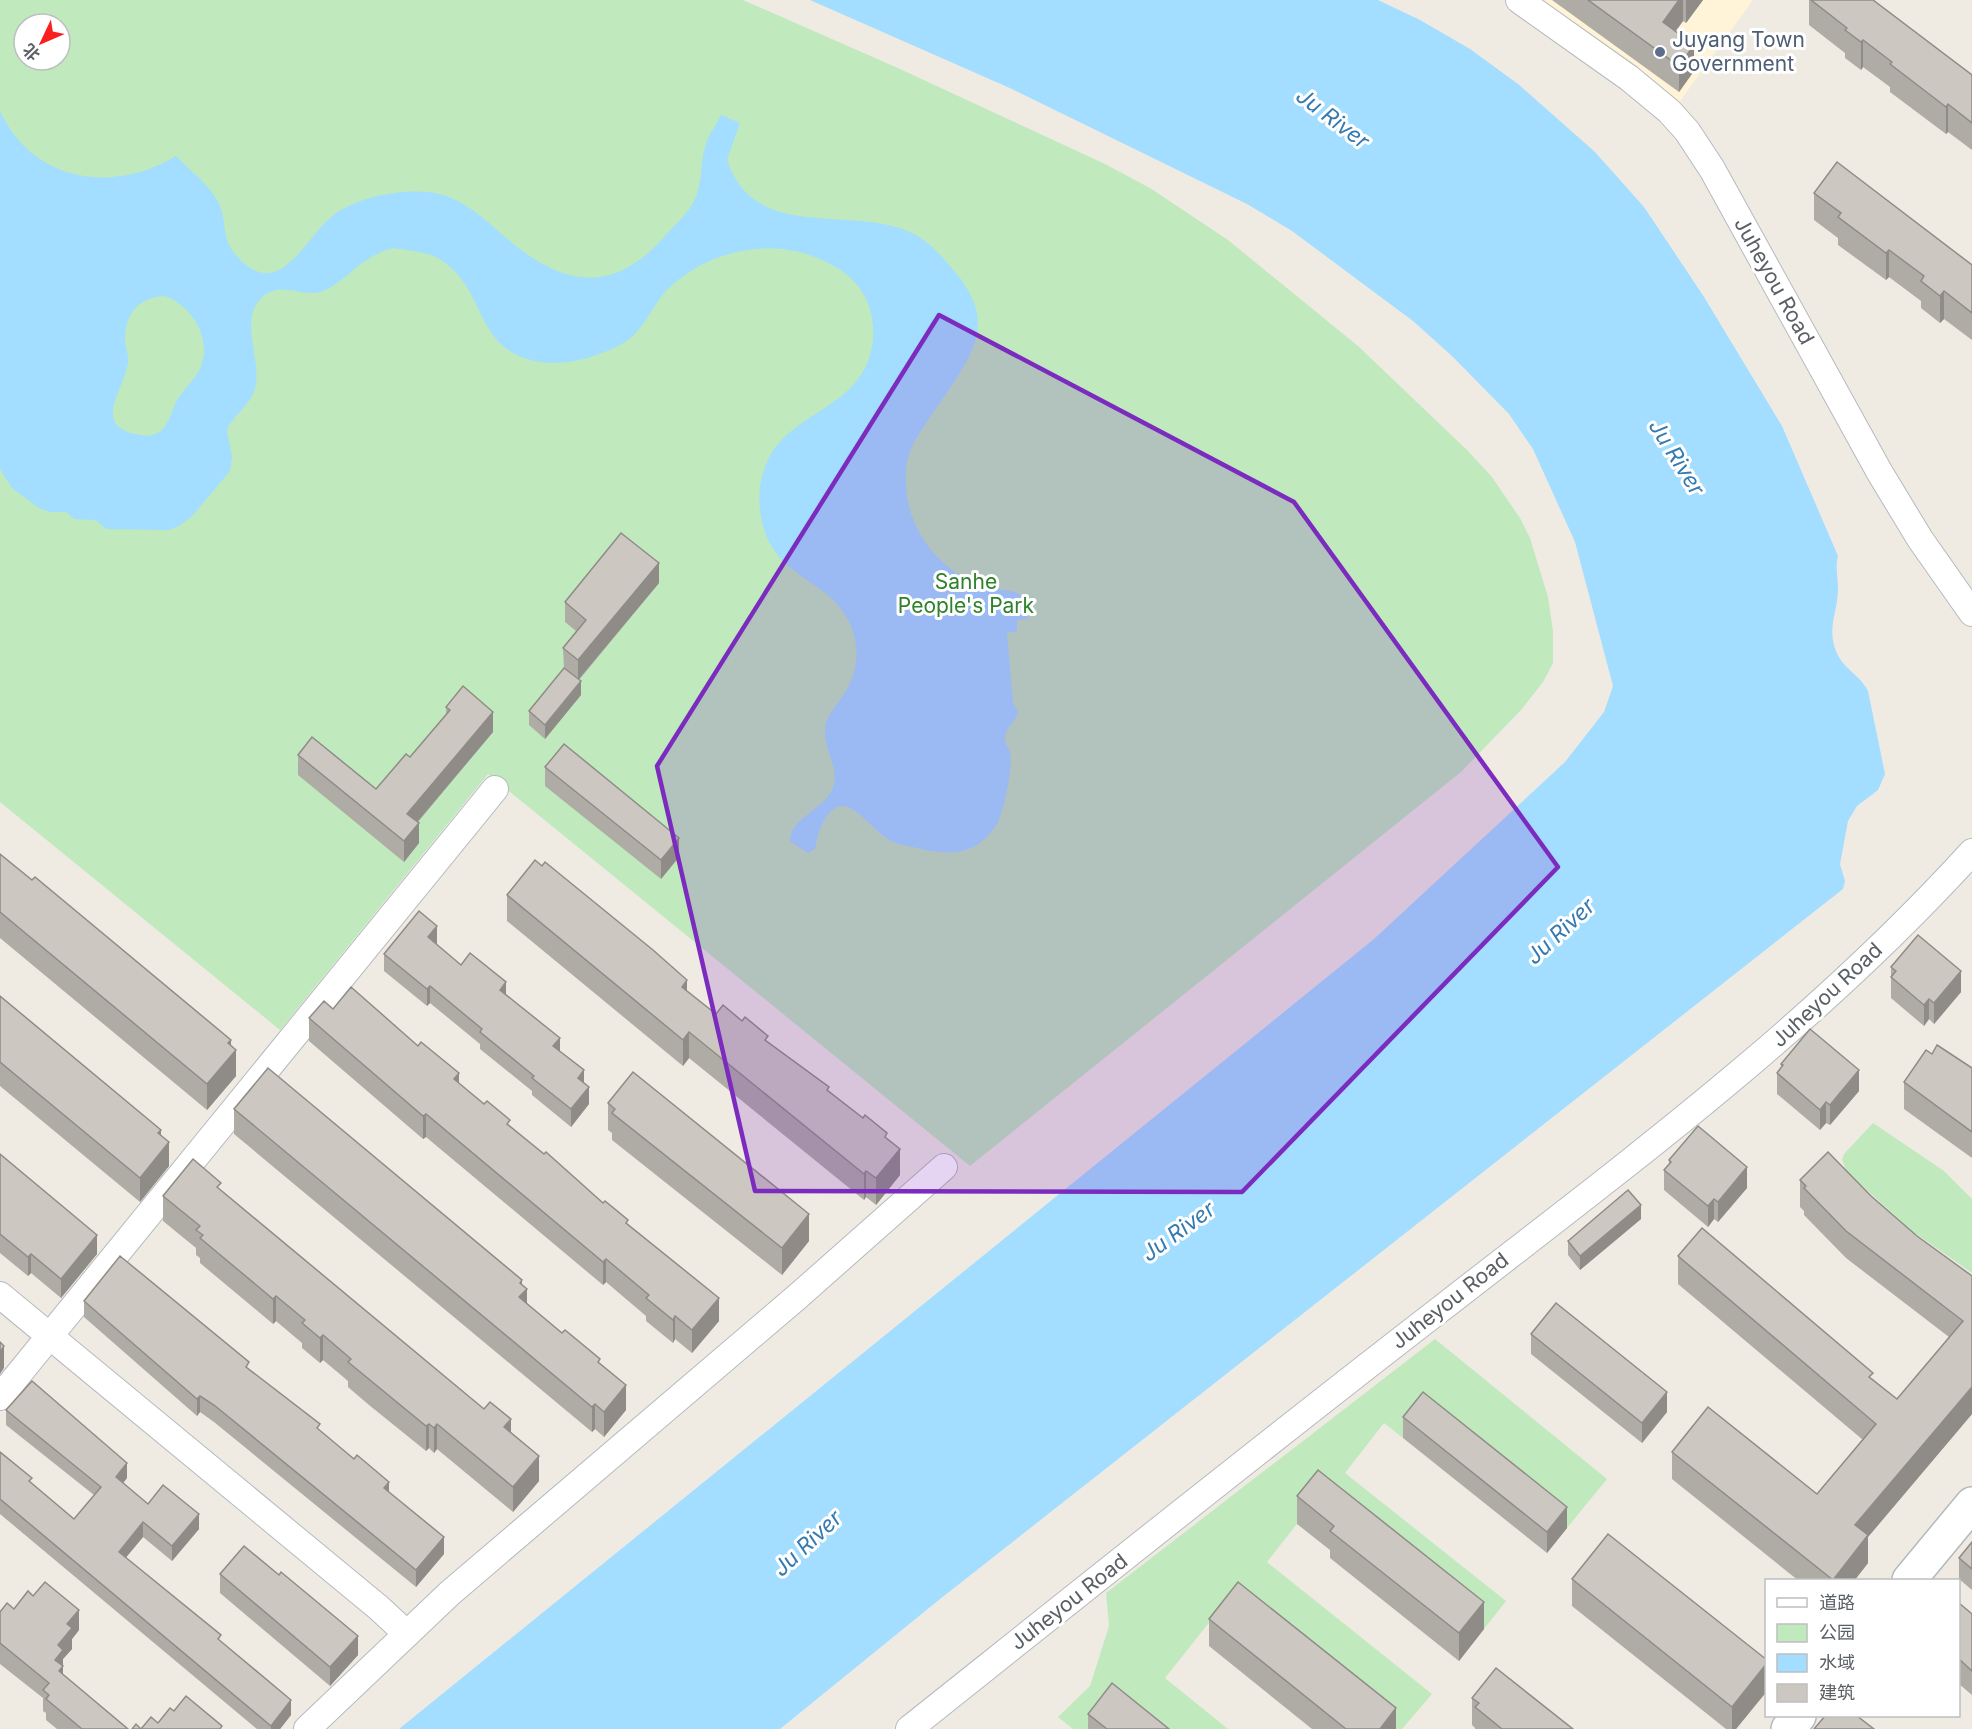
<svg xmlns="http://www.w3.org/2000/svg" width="1972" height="1729" font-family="Inter,'Noto Sans SC',sans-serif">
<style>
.commercial{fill:#fff3d8}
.green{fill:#c0e9bd;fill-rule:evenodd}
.water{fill:#a3ddff;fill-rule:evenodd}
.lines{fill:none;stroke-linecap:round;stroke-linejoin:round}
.street-casing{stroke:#b5babe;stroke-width:28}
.secondary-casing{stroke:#b4b9be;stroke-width:36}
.street{stroke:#fff;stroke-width:26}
.secondary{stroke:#fff;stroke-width:33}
.wall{fill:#afaca6}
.shaded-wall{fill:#8f8c87}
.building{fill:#ccc8c1;stroke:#8f8c87;stroke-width:1.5}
.marked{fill:#7b2cbf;fill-opacity:0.2;stroke:#7b2cbf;stroke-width:4.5;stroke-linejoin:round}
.service-dot{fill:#5c6f8a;stroke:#fff;stroke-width:2}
.labels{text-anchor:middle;stroke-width:6;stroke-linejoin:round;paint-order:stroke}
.service-label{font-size:21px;fill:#4e5e75;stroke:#fff;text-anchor:start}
.street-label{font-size:21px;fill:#5b6065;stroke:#fff}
.park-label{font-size:21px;fill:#2f822c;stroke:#fff}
.water-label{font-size:22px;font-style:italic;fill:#347ab1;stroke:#fff}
</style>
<rect width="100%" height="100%" fill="#efebe3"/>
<!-- commercial -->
<path class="commercial" d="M1533,0H1753L1678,104Z"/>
<!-- green -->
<g class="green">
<path d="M0,0H743L900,69L1105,164L1150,188L1228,240L1358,346L1467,450L1492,477L1520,518L1530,538L1548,597L1553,631V663L1543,682L1521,710L1461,772L970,1166L488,774L280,1030L0,802ZM24,24H60V60H24Z"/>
<path d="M1873,1123L1944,1171L1972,1199V1273L1912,1231L1847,1172L1842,1160L1844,1154Z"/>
<path d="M1435,1339L1607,1479L1567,1528L1423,1413L1403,1438L1384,1423L1345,1473L1506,1601L1484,1629L1318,1497L1267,1562L1432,1694L1402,1729H1388L1227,1600L1165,1678L1228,1729H1073L1058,1717L1090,1686L1109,1626L1106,1593Z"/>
</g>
<!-- water -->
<g class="water">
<path d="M810,0H1378L1420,20L1470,49L1518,84L1595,152L1644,207L1704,297L1782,426L1838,556C1835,568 1838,577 1838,589C1838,613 1824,632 1840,659C1848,671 1862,678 1868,691L1885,774L1878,790L1857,806L1848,821L1840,864L1845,881L1843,889L940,1599L780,1729H399L1374,939L1565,762L1604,712L1613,686L1575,542L1533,449L1509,414L1452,356L1413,321L1292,231L1247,204L1012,89Z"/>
<path d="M0,111C33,183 114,194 176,156C191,172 217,190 222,212C226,228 223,240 235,254C280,307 304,236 336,213C360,197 399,189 428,192C463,196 486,221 512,243C568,288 615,293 665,236C674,226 685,216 692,205C704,185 699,164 706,144C709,134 716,125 721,115L740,123L727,160C758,254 875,193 931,246C1004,317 982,342 931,416C914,441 904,454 906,486C908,532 942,574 985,586C995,589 1017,590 1024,597C1028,602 1027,613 1028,619L1017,620V631L1007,633L1013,703L1018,712C1016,721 1007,727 1005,736C1003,744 1009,746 1010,753C1014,764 1003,814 997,824C977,856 950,856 917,848C909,846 898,845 891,841C877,833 868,820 855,811C829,793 818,831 815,849L808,853L790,841C790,818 823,810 832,790C842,769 820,746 826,723C829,714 836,705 842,697C857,676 861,650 851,626C831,578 779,582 763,526C758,507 758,488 764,470C782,413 853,413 870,355C875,339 874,322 869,306C862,286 847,272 828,263C777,236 714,248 672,285C653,301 646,329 625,342C602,356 567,366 541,362C473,352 488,290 441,260C428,251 409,251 393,248C359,257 349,280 323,291C306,298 286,283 268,293C234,313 263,359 255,388C250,406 234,414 227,430L232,457L230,471L193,515L179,526L169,530L106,529L96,520L74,519L66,512H49L39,508L12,488L0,469ZM165,296C193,306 213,340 200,369C194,380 185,388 178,399C168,415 169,440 140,435C89,427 125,389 128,362C129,355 125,347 125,340C125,313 139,297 165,296Z"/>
</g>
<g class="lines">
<defs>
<g id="street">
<path d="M1519,0L1629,78L1669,111L1687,131L1712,169L1880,473L1920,539L1972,613"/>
<path d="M0,1295L379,1608L407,1634"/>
<path d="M0,1397L495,789"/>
<path d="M307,1729L450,1593L797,1297L944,1167"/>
<path d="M909,1729C1086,1588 1263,1446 1442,1308C1627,1164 1813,1027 1972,852"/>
</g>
<g id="secondary">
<path d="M1909,1580L1972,1504"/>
<path d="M1788,1729L1799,1716"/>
</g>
</defs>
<!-- street casing -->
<use href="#street" class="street-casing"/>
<!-- secondary casing -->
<use href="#secondary" class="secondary-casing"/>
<!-- street -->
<use href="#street" class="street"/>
<!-- secondary -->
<use href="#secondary" class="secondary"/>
</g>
<!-- wall -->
<g class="wall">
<path d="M1552,0H1703L1686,23L1683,21L1676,31L1694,71L1679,92Z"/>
<path d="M1809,0H1873L1972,75V150L1948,132L1946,134L1890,92V87L1863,67L1861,70L1845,58V53L1809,25Z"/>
<path d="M1814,193L1972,265V340L1944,319L1940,323L1921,308V301L1889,277L1886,280L1838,245V238L1814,220Z"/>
<path d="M659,583L579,680L581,695L545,739L529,725V711L564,668L563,648L576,631L565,622V602Z"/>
<path d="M446,707L493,732L418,822L419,843L404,862L298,775V755L376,789L410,757L446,715Z"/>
<path d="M545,767L679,857L661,879L545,786Z"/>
<path d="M0,854L231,1046L236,1076L207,1110L0,938Z"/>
<path d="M507,895L687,991L716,1014L768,1042L887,1139L900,1175L876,1205L866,1197L864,1200L689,1058L683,1066L507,921Z"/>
<path d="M437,943L436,944L461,965L506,995L560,1051L584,1083L589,1104L571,1127L532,1095V1091L480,1049V1044L430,1003L427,1006L384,971V954Z"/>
<path d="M1891,967L1961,992L1934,1024L1929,1019L1924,1026L1891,998Z"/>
<path d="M0,996L161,1136L169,1166L140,1202L0,1086Z"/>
<path d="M333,1009L459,1084L628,1225L719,1321L692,1353L675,1339L673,1343L646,1321V1316L606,1282L603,1285L426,1137L423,1139L309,1041V1018Z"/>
<path d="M1932,1054L1972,1068V1158L1904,1109V1082Z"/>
<path d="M1781,1064L1859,1091L1830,1125L1826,1123L1820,1130L1777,1094V1073L1781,1068Z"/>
<path d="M608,1103L809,1241L782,1275L612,1140V1133L608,1130Z"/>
<path d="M234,1109L522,1285L527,1303L626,1410L604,1437L595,1429L592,1432L234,1134Z"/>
<path d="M0,1154L97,1254L61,1298L31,1273L28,1276L0,1253Z"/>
<path d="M1669,1160L1747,1188L1718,1222L1714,1219L1708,1227L1664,1190V1170L1669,1165Z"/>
<path d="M1800,1180L1871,1196L1917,1236L1972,1276V1414L1868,1537V1563L1854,1581H1799L1672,1479V1452L1817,1494L1863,1440L1678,1284V1256L1873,1379L1897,1399L1949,1337L1846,1258L1804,1215V1211L1800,1207Z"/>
<path d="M221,1190L511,1433L539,1481L513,1512L437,1449L434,1453L429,1448L426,1451L369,1405L348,1387V1381L323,1360L320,1363L302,1348V1343L276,1321L273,1324L200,1263V1258L196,1255V1248L163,1221V1196Z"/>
<path d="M1641,1219L1580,1270L1568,1255V1241Z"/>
<path d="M84,1301L249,1369L389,1492L444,1554L416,1587L214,1422L200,1412L197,1416L84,1317Z"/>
<path d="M1531,1334L1667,1412L1642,1443L1531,1354Z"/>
<path d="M6,1410L127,1478L123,1483L148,1504L199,1529L172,1561L143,1537L126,1557L221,1642L291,1715L280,1729H257L0,1514V1452L32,1484L74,1519L94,1495L6,1425Z"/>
<path d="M1403,1417L1567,1528L1547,1553L1403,1438Z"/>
<path d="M1297,1496L1484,1629L1459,1661L1330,1558V1550L1297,1524Z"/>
<path d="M1972,1542V1590L1959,1579V1558Z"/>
<path d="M220,1574L358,1655L330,1686L220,1593Z"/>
<path d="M1572,1579L1767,1660V1691L1736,1729H1726L1572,1606Z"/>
<path d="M1959,1603L1972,1614V1695L1959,1684Z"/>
<path d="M14,1609L79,1630L72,1639V1649L63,1659V1675L128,1729H57L46,1720V1713L43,1711V1698L0,1664V1612Z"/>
<path d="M1209,1619L1396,1729H1312L1209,1646Z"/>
<path d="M1472,1698L1573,1729H1475V1728L1472,1725Z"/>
<path d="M1088,1714L1169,1729H1088Z"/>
</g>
<!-- shaded-wall -->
<g class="shaded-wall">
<path d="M1679,0H1683V21L1663,48V22Z"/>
<path d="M1686,0H1703L1686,23Z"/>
<path d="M1863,40V67L1861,70V42Z"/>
<path d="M1694,45V71L1679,92V66Z"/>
<path d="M1948,104V132L1946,134V107Z"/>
<path d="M1889,250V277L1886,280V253Z"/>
<path d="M1944,291V319L1940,323V296Z"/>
<path d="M659,563V583L578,680V660Z"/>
<path d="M581,681V695L545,739V725Z"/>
<path d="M493,712V732L407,834V814Z"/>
<path d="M419,823V843L404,862V841Z"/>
<path d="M679,838V857L661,879V860Z"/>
<path d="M437,926V943L428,954V937Z"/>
<path d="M1961,971V992L1934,1024V1003Z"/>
<path d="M687,980V1006L682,987Z"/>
<path d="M506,982V999L500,990Z"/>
<path d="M430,986V1003L427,1006V989Z"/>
<path d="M1929,999V1019L1924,1026V1005Z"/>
<path d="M689,1032V1058L683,1066V1040Z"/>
<path d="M560,1038V1055L553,1046Z"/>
<path d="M231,1040V1056L236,1050V1076L207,1110V1084L228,1043Z"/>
<path d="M584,1070V1088L578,1078Z"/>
<path d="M1859,1070V1091L1830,1125V1105Z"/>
<path d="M459,1073V1097L454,1079Z"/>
<path d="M589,1087V1104L571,1127V1109Z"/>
<path d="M1826,1102V1123L1820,1130V1110Z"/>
<path d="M426,1114V1137L423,1139V1116Z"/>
<path d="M161,1130V1152L169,1142V1166L140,1202V1178L158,1133Z"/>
<path d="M900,1149V1175L876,1205V1178Z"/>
<path d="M1747,1167V1188L1718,1222V1202Z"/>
<path d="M866,1171V1197L864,1200V1174Z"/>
<path d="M1714,1199V1219L1708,1227V1206Z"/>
<path d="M1641,1205V1219L1580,1270V1256Z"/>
<path d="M809,1214V1241L782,1275V1248Z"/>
<path d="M97,1235V1254L61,1298V1279Z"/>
<path d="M31,1254V1273L28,1276V1257Z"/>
<path d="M606,1259V1282L603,1285V1262Z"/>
<path d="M522,1280V1294L527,1289V1314L519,1323L520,1283Z"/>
<path d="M276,1296V1321L273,1324V1299Z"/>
<path d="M719,1298V1321L692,1353V1330Z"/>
<path d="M675,1316V1339L673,1343V1320Z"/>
<path d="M323,1335V1360L320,1363V1338Z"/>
<path d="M4,1346V1368L0,1374V1352Z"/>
<path d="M626,1385V1410L604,1437V1412Z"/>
<path d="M1972,1387V1414L1868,1537V1563L1854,1581H1833L1855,1525Z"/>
<path d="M1667,1392V1412L1642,1443V1423Z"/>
<path d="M200,1396V1412L197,1416V1399Z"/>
<path d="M595,1404V1429L592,1432V1407Z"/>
<path d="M511,1419V1444L504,1427Z"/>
<path d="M429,1424V1448L426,1451V1426Z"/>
<path d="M437,1424V1449L434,1453V1428Z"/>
<path d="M539,1456V1481L513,1512V1487Z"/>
<path d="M127,1463V1478L116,1492V1477Z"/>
<path d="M389,1482V1498L384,1488Z"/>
<path d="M1567,1507V1528L1547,1553V1532Z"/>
<path d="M199,1514V1529L172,1561V1546Z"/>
<path d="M143,1522V1537L119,1566V1552Z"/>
<path d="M444,1537V1554L416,1587V1570Z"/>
<path d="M1484,1602V1629L1459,1661V1633Z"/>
<path d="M79,1610V1630L72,1639V1649L63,1659V1687L55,1660L58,1645L67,1624Z"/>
<path d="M358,1636V1655L330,1686V1667Z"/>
<path d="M1767,1663V1691L1736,1729H1732V1707Z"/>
<path d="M291,1700V1715L280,1729H271V1726Z"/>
<path d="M1396,1708V1729H1380Z"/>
</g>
<!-- building -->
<g class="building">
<path d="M1588,0H1679L1663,22L1694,45L1679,66Z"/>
<path d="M1811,0H1873L1972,75V123L1948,104L1946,107L1890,64L1892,62L1863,40L1861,42L1845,30L1847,28Z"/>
<path d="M1837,162L1972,265V313L1944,291L1940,296L1921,281L1924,276L1889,250L1886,253L1838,217L1841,213L1814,193Z"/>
<path d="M621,533L659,563L578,660L563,648L586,620L565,602Z"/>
<path d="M564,668L581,681L545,725L529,711Z"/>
<path d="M463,686L493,712L407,814L419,823L404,841L298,755L312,737L376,789L406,754L410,757L450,710L446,707Z"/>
<path d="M564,744L679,838L661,860L545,767Z"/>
<path d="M0,854L32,880L35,877L231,1040L228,1043L236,1050L207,1084L0,912Z"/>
<path d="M535,860L542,866L545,862L653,950L687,980L682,987L716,1014L723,1005L742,1021L745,1017L768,1036L765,1040L829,1087L827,1090L863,1118L865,1115L887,1133L885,1137L900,1149L876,1178L866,1171L864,1174L689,1032L683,1040L507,895Z"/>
<path d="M419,911L437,926L428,937L461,965L470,953L506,982L500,990L560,1038L553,1046L584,1070L578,1078L589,1087L571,1109L532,1078L534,1076L480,1032L482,1029L430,986L427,989L384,954Z"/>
<path d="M1918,935L1961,971L1934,1003L1929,999L1924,1005L1891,977L1896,971L1891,967Z"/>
<path d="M351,987L418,1046L421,1042L459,1073L454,1079L484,1104L487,1101L510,1120L507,1124L544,1154L546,1152L603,1203L605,1201L628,1220L626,1223L719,1298L692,1330L675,1316L673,1320L646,1298L649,1295L606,1259L603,1262L426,1114L423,1116L309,1018L324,1001L333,1009Z"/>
<path d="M0,996L161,1130L158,1133L169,1142L140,1178L0,1062Z"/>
<path d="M1810,1029L1859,1070L1830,1105L1826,1102L1820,1110L1777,1073L1783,1065L1781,1064Z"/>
<path d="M1937,1045L1972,1068V1132L1904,1082L1926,1050L1932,1054Z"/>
<path d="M268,1068L522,1280L520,1283L527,1289L519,1297L562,1333L565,1330L600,1359L598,1362L626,1385L604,1412L595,1404L592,1407L234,1109Z"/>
<path d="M633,1072L809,1214L782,1248L612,1113L615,1109L608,1103Z"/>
<path d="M1698,1126L1747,1167L1718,1202L1714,1199L1708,1206L1664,1170L1671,1162L1669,1160Z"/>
<path d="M1828,1152L1871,1196L1917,1236L1972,1276V1387L1855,1525L1868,1535L1833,1580L1672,1452L1708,1407L1817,1494L1876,1424L1678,1256L1702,1228L1873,1373L1869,1377L1897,1399L1963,1321L1846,1231L1804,1188L1806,1186L1800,1180Z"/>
<path d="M0,1154L97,1235L61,1279L31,1254L28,1257L0,1234Z"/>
<path d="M193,1159L221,1183L217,1187L484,1409L490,1402L511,1419L504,1427L539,1456L513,1487L437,1424L434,1428L429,1424L426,1426L348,1362L351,1359L323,1335L320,1338L302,1323L305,1320L276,1296L273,1299L200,1238L203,1235L196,1230L200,1226L163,1196Z"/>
<path d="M1628,1190L1641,1205L1580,1256L1568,1241Z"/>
<path d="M120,1256L249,1362L246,1367L320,1424L317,1428L354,1459L357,1455L389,1482L384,1488L444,1537L416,1570L214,1405L200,1396L197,1399L84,1301Z"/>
<path d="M1556,1303L1667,1392L1642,1423L1531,1334Z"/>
<path d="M0,1342L4,1346L0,1352Z"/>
<path d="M32,1381L127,1463L116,1477L148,1504L163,1485L199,1514L172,1546L143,1522L119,1552L221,1635L218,1639L291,1700L271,1726L0,1499V1452L32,1478L29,1481L74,1519L101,1487L6,1410Z"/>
<path d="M1423,1392L1567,1507L1547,1532L1403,1417Z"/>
<path d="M1318,1470L1484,1602L1459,1633L1330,1531L1334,1526L1297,1496Z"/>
<path d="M1608,1534L1767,1660V1663L1732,1707L1572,1579Z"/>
<path d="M1972,1542V1569L1959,1558Z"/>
<path d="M244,1546L279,1575L281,1572L358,1636L330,1667L220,1574Z"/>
<path d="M45,1582L79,1610L67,1624L72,1628L58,1645L63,1650L55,1660L63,1666L59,1671L128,1729H82L46,1699L49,1695L43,1690L49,1683L0,1643V1612L7,1603L14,1609L28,1591L33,1596Z"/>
<path d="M1238,1582L1396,1708L1380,1729H1346L1209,1619Z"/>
<path d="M1959,1603L1972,1614V1671L1959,1659Z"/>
<path d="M1496,1668L1573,1729H1502L1475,1707L1479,1703L1472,1698Z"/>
<path d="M1112,1683L1169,1729H1107L1088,1714Z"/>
<path d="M186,1696L222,1726L220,1729H132L136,1724L141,1729L151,1717L158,1723L170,1708L174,1711Z"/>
<path d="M1825,1716H1857L1874,1729H1814Z"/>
</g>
<!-- marked area -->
<path class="marked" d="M939,315L1294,502L1558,867L1242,1192L755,1191L657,766Z"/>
<!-- markers -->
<circle class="service-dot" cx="1660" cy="52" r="6"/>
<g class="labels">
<!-- service labels -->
<g class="service-label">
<text x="1672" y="47">Juyang Town<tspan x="1672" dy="24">Government</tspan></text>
</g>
<!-- street labels -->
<g class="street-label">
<text transform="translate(1774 281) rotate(61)" y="7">Juheyou Road</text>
<text transform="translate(1827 995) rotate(-43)" y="7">Juheyou Road</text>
<text transform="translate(1450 1301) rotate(-38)" y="7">Juheyou Road</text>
<text transform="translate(1069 1602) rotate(-38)" y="7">Juheyou Road</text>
</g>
<!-- park labels -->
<g class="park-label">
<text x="966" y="589">Sanhe<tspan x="966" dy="24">People's Park</tspan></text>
</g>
<!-- water labels -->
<g class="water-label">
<text transform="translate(1333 118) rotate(37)" y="8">Ju River</text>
<text transform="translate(1677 457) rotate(58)" y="8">Ju River</text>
<text transform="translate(1560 931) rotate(-43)" y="8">Ju River</text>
<text transform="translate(1178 1231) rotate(-36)" y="8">Ju River</text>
<text transform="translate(807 1543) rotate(-43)" y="8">Ju River</text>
</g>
</g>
<!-- legend -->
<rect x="1765" y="1579" width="195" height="138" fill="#ffffff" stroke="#bdbfc1" stroke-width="1.5"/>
<rect x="1777" y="1598" width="30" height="9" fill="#ffffff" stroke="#bdbfc1" stroke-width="1.5"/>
<text x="1819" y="1609" font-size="18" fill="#5b6065">道路</text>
<rect x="1777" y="1624" width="30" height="18" fill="#c0e9bd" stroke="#bdbfc1" stroke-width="1.5"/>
<text x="1819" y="1639" font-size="18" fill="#5b6065">公园</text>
<rect x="1777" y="1654" width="30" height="18" fill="#a3ddff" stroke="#bdbfc1" stroke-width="1.5"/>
<text x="1819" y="1669" font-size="18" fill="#5b6065">水域</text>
<rect x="1777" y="1684" width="30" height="18" fill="#ccc8c1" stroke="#bdbfc1" stroke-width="1.5"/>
<text x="1819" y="1699" font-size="18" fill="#5b6065">建筑</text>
<!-- north arrow -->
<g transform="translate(42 42) rotate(226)"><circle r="28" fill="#ffffff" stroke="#bdbfc1" stroke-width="1.5"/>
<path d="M0-4.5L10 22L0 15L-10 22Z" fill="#f8211f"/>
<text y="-9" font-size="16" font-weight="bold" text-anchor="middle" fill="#5b6065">北</text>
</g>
</svg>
